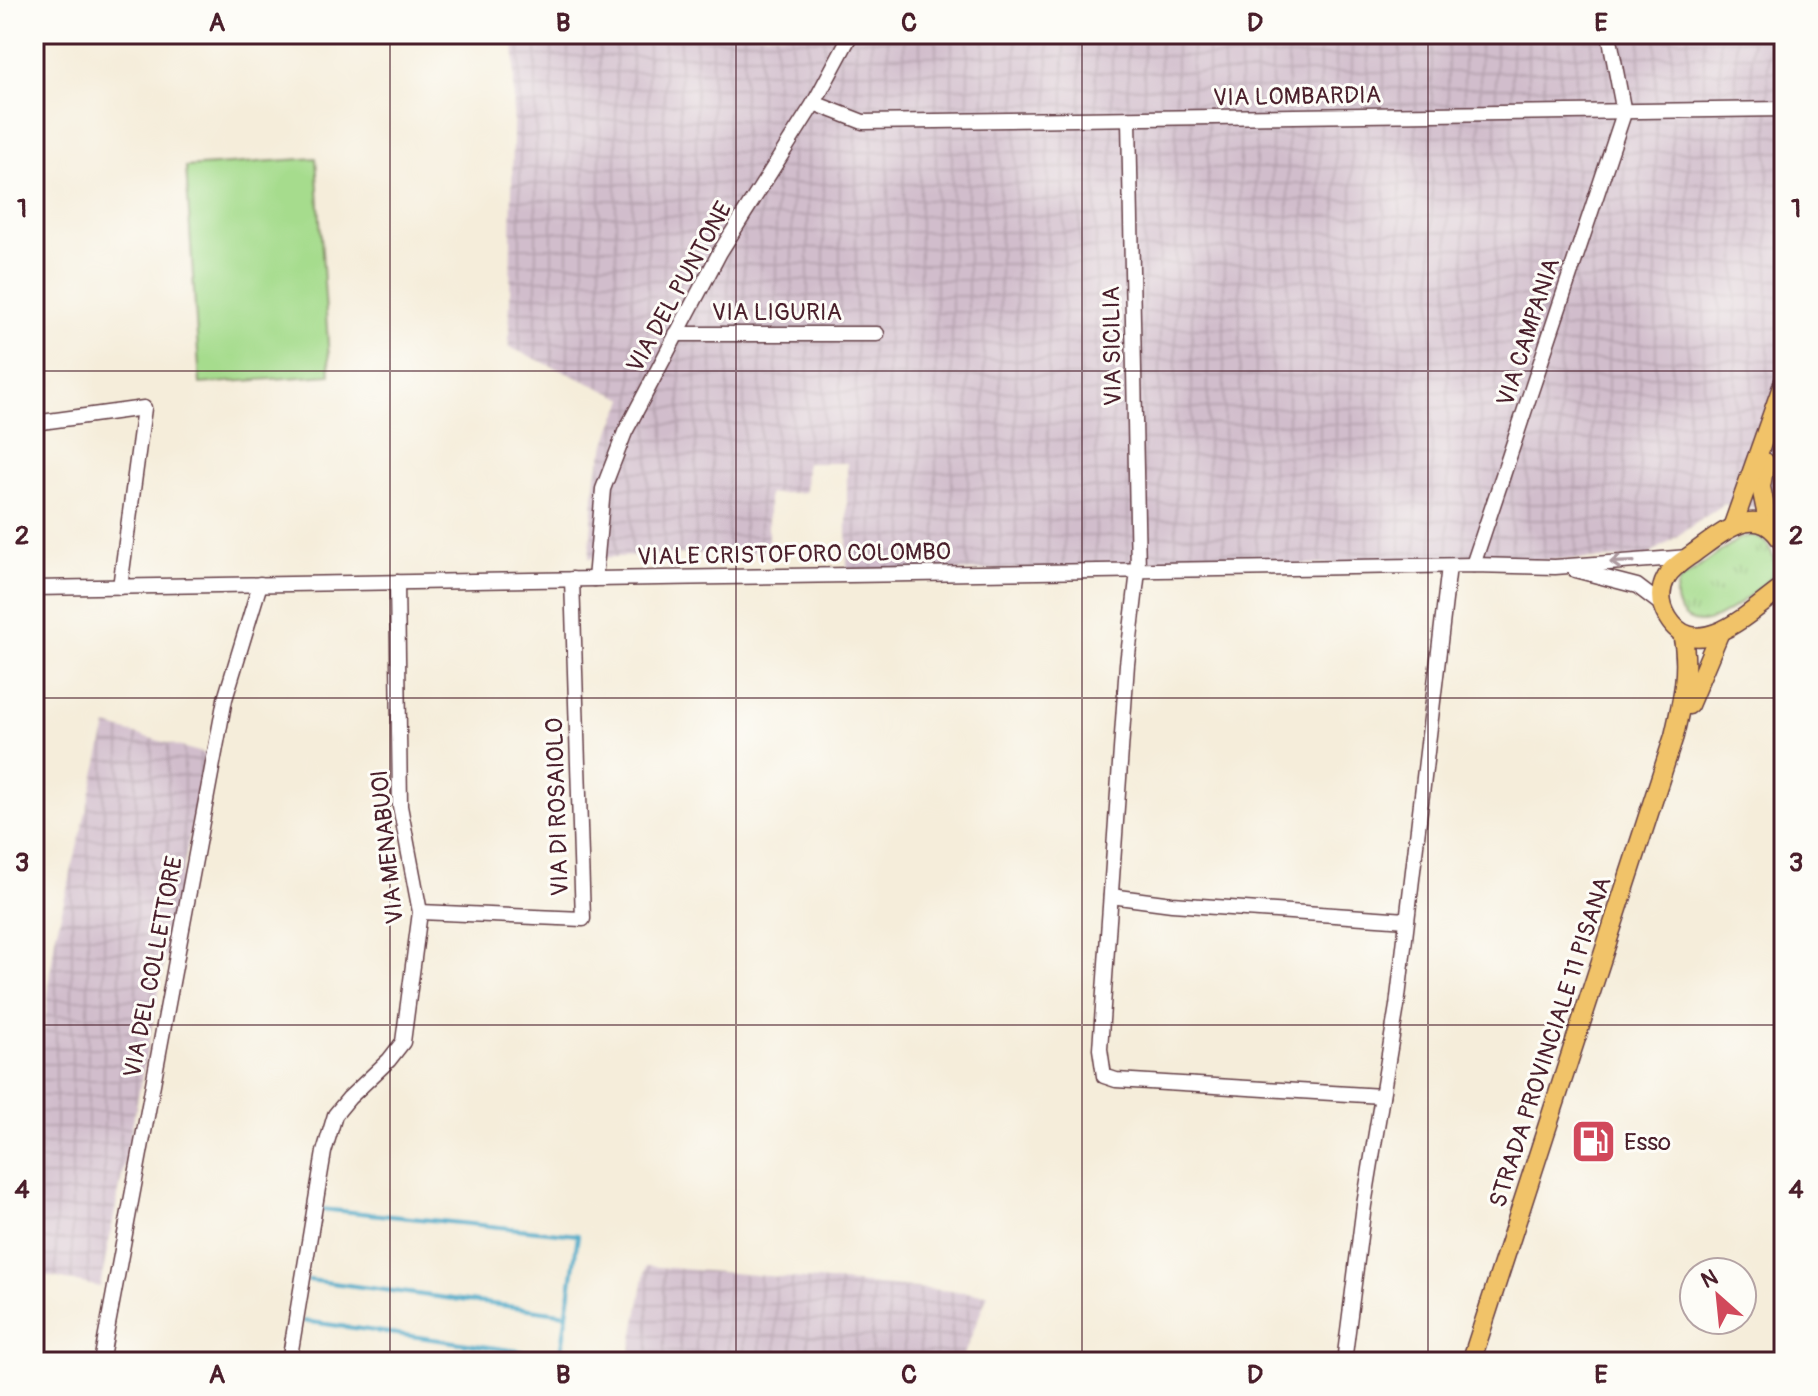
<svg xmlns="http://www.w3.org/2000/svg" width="1818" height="1396" font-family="Pangolin,sans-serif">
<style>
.industrial{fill:url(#industrial-grid)}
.grass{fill:url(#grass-tufts);stroke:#787e5c;stroke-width:2}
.garden{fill:#a6dc8d;stroke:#787e5c;stroke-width:2}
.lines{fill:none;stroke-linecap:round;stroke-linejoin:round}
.stream{stroke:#49a9c8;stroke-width:4}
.minor-casing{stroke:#643e45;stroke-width:17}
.major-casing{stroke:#643e45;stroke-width:21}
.minor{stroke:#fff;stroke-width:14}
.major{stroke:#f1c369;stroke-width:18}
.oneway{stroke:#ae9aa0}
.grid{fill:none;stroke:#4a1f2b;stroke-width:2;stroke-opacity:0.55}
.labels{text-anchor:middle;stroke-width:6;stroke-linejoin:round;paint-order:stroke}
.street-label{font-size:24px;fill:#4a1f2b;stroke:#fdfcf7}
.poi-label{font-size:24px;fill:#4a1f2b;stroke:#fdfcf7;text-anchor:start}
.neatline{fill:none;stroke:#4a1f2b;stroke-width:3}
.grid-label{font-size:26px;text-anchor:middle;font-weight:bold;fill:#4a1f2b}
</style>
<defs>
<pattern id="industrial-grid" width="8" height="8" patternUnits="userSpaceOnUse" patternTransform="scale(2)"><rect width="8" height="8" fill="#d1bdcc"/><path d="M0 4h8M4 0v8" fill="none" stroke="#b5a2af"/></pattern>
<pattern id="grass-tufts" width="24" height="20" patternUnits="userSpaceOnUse" patternTransform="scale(2)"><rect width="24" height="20" fill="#a6dc8d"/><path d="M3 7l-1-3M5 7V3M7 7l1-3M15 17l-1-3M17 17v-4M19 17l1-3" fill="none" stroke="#90bc7a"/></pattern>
</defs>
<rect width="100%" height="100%" fill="#fdfcf7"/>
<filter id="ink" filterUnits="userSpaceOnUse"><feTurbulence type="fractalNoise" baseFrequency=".0125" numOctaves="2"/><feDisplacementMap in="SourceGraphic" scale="16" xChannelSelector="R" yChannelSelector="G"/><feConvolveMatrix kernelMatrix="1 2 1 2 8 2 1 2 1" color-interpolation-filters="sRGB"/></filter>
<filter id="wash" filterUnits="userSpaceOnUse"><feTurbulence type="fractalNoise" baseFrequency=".006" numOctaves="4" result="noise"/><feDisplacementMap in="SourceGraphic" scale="32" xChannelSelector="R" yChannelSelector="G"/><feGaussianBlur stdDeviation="1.8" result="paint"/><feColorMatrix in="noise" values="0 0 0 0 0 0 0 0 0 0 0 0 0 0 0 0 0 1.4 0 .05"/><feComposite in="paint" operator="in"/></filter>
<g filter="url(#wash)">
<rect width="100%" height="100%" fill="#f5edda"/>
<!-- industrial -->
<g class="industrial">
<path d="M515,34H1784V524L1772,510L1724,504L1645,558L847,573V463H806L805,492L768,494V551L589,558L596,474L612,426L625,399L509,347Z"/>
<path d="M107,726L206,754L100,1287L34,1273V1106L55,938Z"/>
<path d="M646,1266L988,1294L961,1362H629Z"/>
</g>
<!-- grass -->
<path class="grass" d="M1752,535C1772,542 1779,561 1770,579C1750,594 1702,643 1681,612C1674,602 1675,593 1679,582L1738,539Z"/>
<!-- garden -->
<path class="garden" d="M316,158L330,375L200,384L186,167Z"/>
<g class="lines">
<!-- stream -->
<g class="stream">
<path d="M321,1209L578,1235L560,1362"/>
<path d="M309,1280L567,1314"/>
<path d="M304,1321L561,1357"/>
</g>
</g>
</g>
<g filter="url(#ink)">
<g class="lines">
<defs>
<g id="minor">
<path d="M814,103L863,122L1784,109"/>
<path d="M1129,120L1138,571L1127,664L1100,1049L1104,1076L1116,1080L1382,1096"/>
<path d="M676,334H877"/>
<path d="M34,423L144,408L120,587"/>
<path d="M1473,565L1624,113L1609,34"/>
<path d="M1575,570L1637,586L1662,605"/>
<path d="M595,579L603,489L625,432L720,252L814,103L851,34"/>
<path d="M34,588L1473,565L1555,567L1689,557"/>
<path d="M1111,896L1172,904L1407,920"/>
<path d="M420,912L583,919L572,579"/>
<path d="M101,1362L225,699L260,584"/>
<path d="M289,1362L324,1152L335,1115L349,1098L389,1060L403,1042L420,912L400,806L397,582"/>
<path d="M1344,1362L1364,1205L1397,1006L1449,566"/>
</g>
<g id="major">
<path d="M1765,462L1761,487L1769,526"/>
<path d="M1733,525L1784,381"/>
<path d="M1784,545C1760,501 1727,529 1698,550C1688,558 1672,566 1666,578C1659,591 1660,605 1668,618C1697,666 1753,609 1781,589L1784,583"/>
<path d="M1689,705L1719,634"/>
<path d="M1471,1362L1674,736C1682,701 1690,669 1682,633"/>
</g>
</defs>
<!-- minor casing -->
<use href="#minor" class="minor-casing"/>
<!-- major casing -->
<use href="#major" class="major-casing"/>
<!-- minor -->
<use href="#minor" class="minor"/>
<!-- major -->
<use href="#major" class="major"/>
</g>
<!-- one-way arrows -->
<defs><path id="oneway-shaft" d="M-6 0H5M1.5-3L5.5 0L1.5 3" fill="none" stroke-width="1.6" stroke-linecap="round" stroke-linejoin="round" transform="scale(2)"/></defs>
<use class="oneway" href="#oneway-shaft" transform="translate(1622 562) rotate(178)"/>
</g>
<!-- grid -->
<path class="grid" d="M390,34V1362M736,34V1362M1082,34V1362M1428,34V1362M34,371H1784M34,698H1784M34,1025H1784"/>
<!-- icons -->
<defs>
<symbol id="fuel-square" viewBox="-11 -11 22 22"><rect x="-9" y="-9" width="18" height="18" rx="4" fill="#d1495b" stroke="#fdfcf7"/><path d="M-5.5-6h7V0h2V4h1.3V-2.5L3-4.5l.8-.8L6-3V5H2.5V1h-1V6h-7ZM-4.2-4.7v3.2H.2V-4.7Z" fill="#fff"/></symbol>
</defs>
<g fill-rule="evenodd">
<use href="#fuel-square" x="1568" y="1116" width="51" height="51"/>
</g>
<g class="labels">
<!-- street labels -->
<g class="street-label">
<text transform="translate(1297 96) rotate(-1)" y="8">VIA LOMBARDIA</text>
<text transform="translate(679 287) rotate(-61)" y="8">VIA DEL PUNTONE</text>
<text x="777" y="320">VIA LIGURIA</text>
<text transform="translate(1528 332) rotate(-72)" y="8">VIA CAMPANIA</text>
<text transform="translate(1112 346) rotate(-91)" y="8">VIA SICILIA</text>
<text transform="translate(794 554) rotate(-1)" y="8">VIALE CRISTOFORO COLOMBO</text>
<text transform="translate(557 807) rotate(-92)" y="8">VIA DI ROSAIOLO</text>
<text transform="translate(387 847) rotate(-96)" y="8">VIA MENABUOI</text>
<text transform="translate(153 967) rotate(-79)" y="8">VIA DEL COLLETTORE</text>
<text transform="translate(1550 1042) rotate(-72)" y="8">STRADA PROVINCIALE 11 PISANA</text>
</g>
<!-- poi labels -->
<g class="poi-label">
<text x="1624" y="1150">Esso</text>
</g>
</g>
<!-- margin -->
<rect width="1818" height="1396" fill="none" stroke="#fdfcf7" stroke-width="88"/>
<!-- north arrow -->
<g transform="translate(1718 1296) rotate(333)"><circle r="38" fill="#fdfcf7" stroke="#b5a4a5" stroke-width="2"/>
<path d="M0-6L14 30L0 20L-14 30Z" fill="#d1495b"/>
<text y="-12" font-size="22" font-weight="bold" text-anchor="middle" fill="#4a1f2b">N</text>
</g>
<rect x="44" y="44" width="1730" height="1308" class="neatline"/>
<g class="grid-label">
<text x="217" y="31">A</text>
<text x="563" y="31">B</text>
<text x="909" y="31">C</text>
<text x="1255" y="31">D</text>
<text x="1601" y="31">E</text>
<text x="22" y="217">1</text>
<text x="1796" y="217">1</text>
<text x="22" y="544">2</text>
<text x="1796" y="544">2</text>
<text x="22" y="871">3</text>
<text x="1796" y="871">3</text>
<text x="22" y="1198">4</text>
<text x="1796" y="1198">4</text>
<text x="217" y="1383">A</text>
<text x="563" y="1383">B</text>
<text x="909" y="1383">C</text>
<text x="1255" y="1383">D</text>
<text x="1601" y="1383">E</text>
</g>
</svg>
